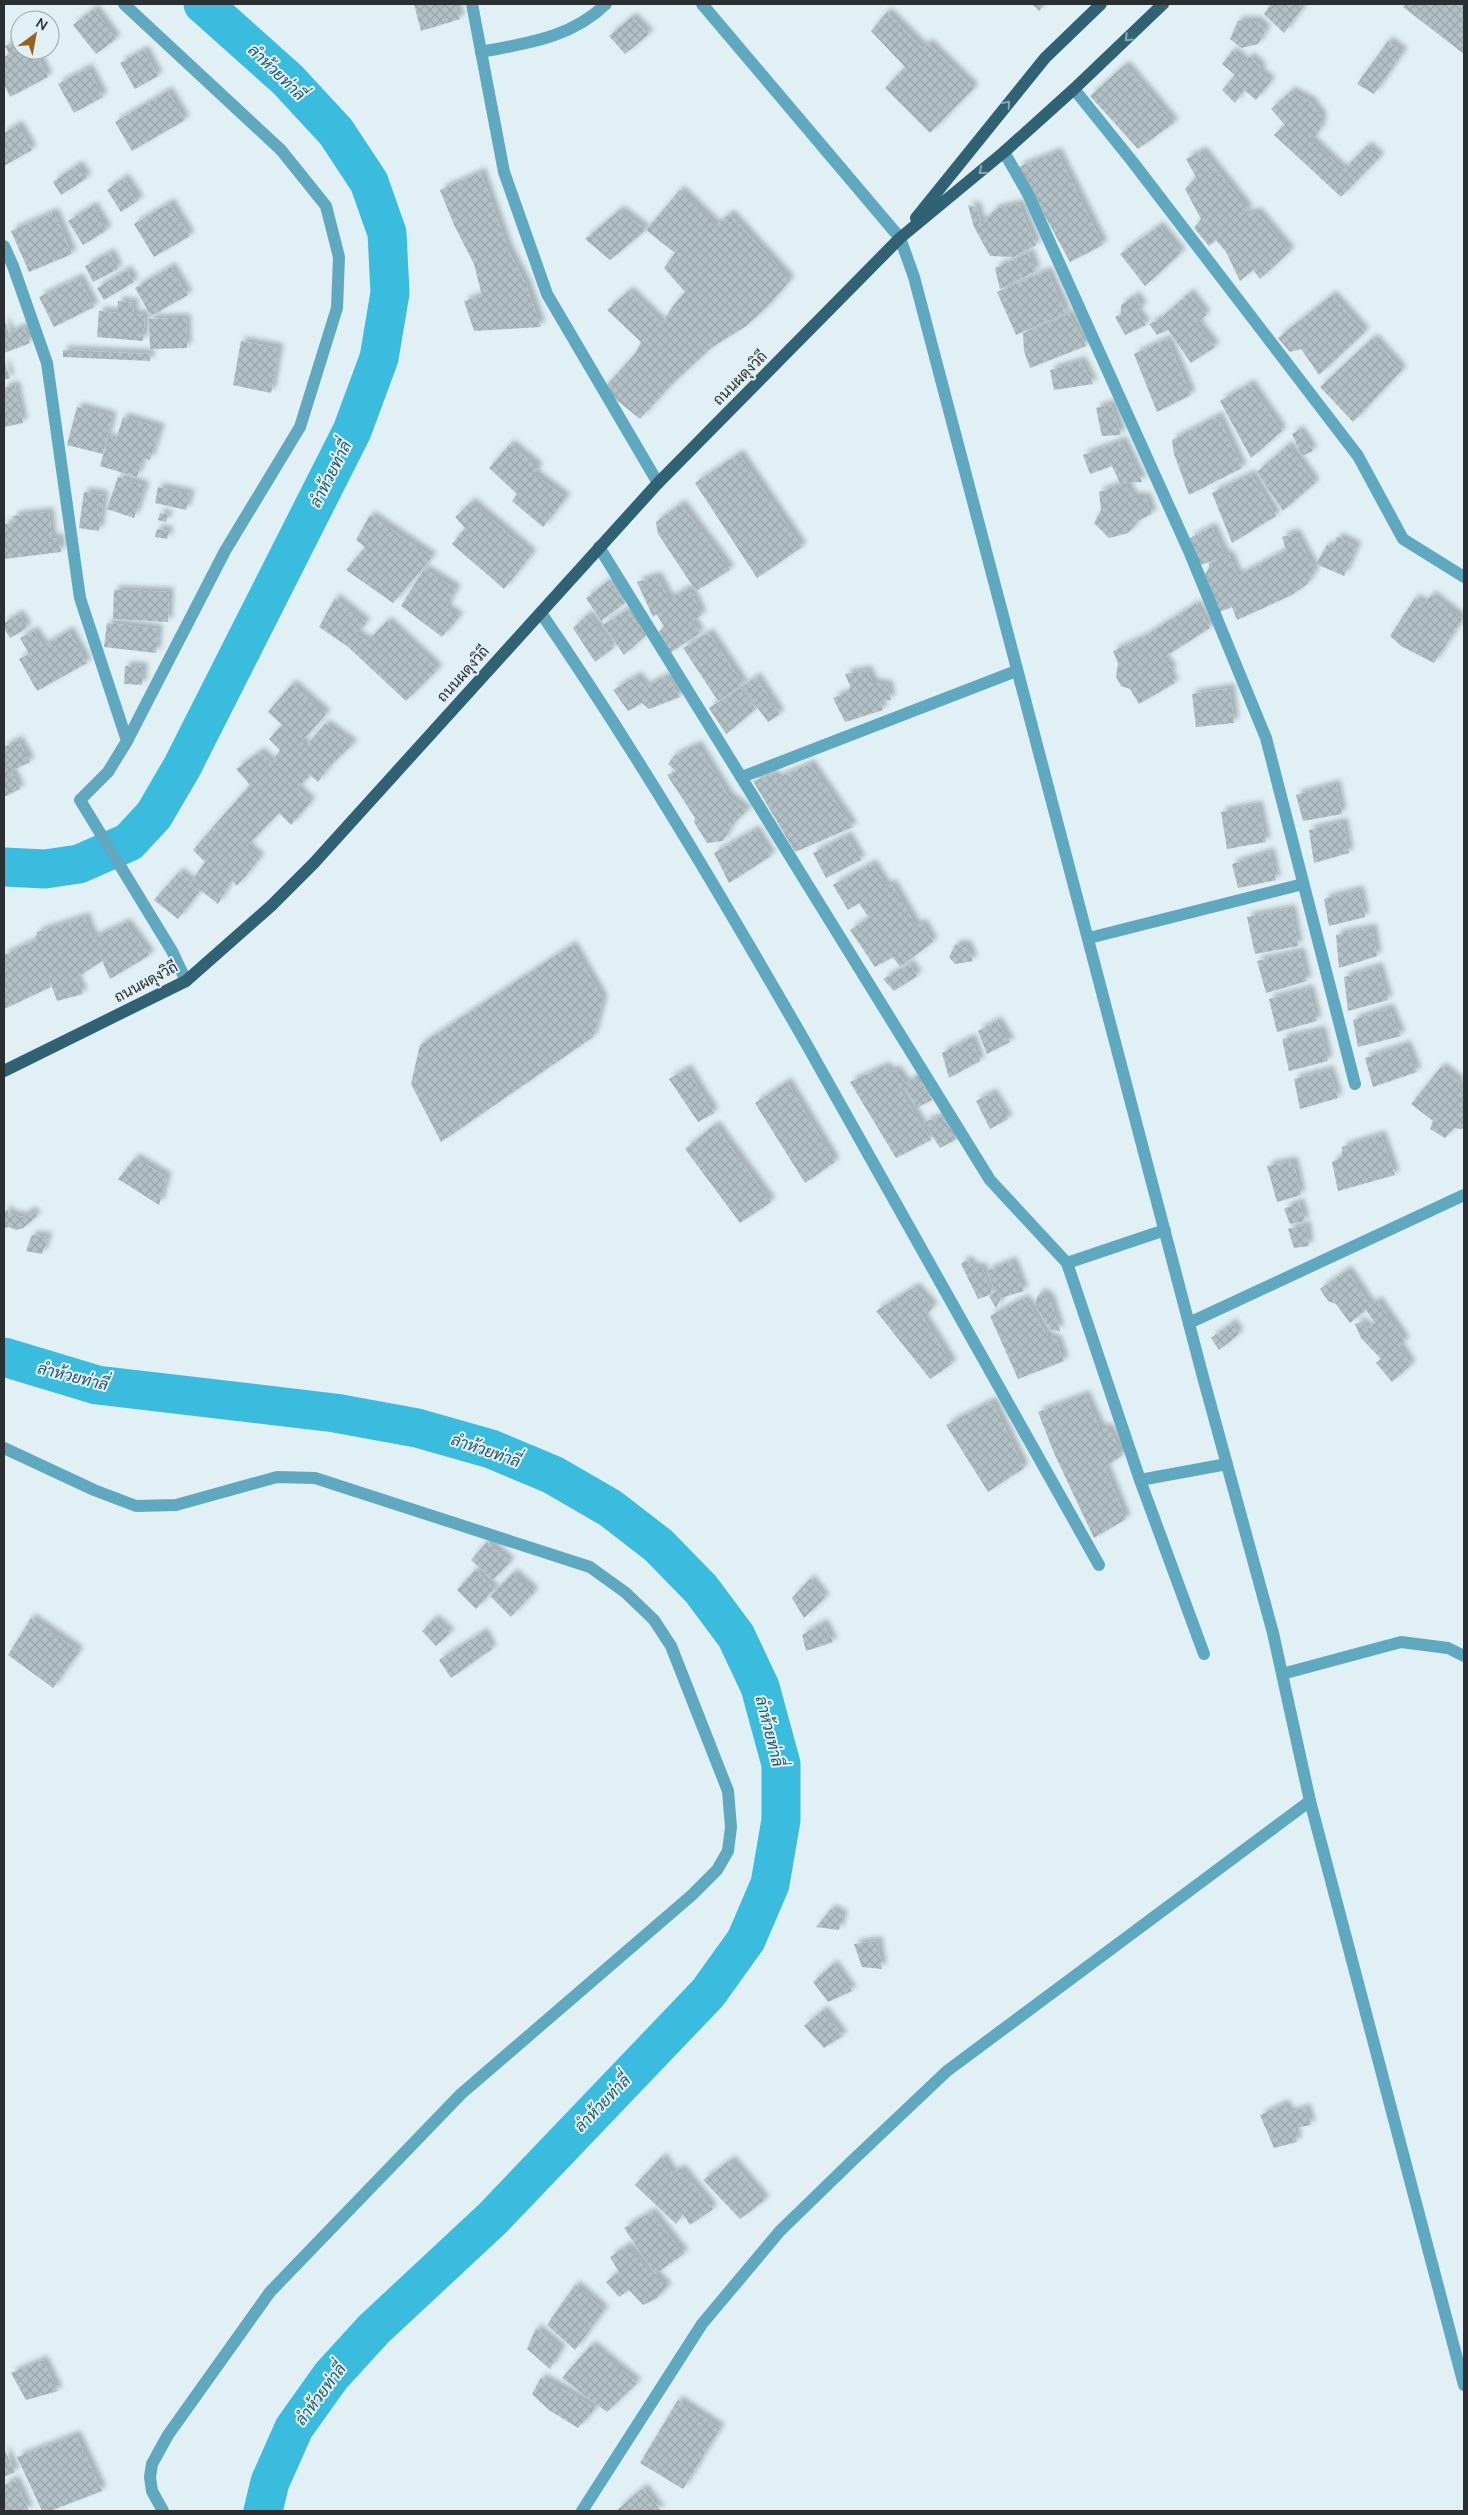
<svg xmlns="http://www.w3.org/2000/svg" width="1468" height="2515" font-family="Mulish,Sarabun,sans-serif">
<style>
.lines{fill:none;stroke-linecap:round;stroke-linejoin:round}
.river{stroke:#3abcdf;stroke-width:39}
.building{fill:url(#building-cross-hatch);filter:url(#shadow)}
.minor{stroke:#5ea9bf;stroke-width:12}
.major{stroke:#2f6373;stroke-width:12}
.oneway{stroke:#88aab4}
.labels{text-anchor:middle;stroke-width:4;stroke-linejoin:round;paint-order:stroke}
.street-label{font-size:15px;fill:#2a3032;stroke:#e0f0f5}
.water-label{font-size:16px;font-style:italic;fill:#235766;stroke:#e0f0f5}
</style>
<defs>
<pattern id="building-cross-hatch" width="8" height="8" patternUnits="userSpaceOnUse" patternTransform="scale(1.25)"><rect width="8" height="8" fill="#b2c1c6"/><path d="M0 0l8 8M0 8l8-8" fill="none" stroke="#99a6ab"/></pattern>
<filter id="shadow"><feDropShadow dx="4.5" dy="-4.5" stdDeviation="2.5" flood-color="#0004"/></filter>
</defs>
<rect width="100%" height="100%" fill="#e0f0f5"/>
<g class="lines">
<!-- river -->
<g class="river">
<path d="M4,867L45,869L79,864L129,842L154,815L182,767L352,431L379,358L390,293L387,233L369,182L336,132L288,80L203,4"/>
<path d="M4,1357L97,1385L335,1413L417,1428L491,1449L553,1475L610,1508L658,1545L701,1589L736,1636L760,1687L781,1764V1820L770,1884L746,1940L708,1993L493,2218L374,2329L331,2376L294,2428L270,2482L263,2511"/>
</g>
</g>
<!-- building -->
<g class="building">
<path d="M414,4H455L460,19L421,31Z"/>
<path d="M1032,4H1045L1039,11Z"/>
<path d="M1271,4H1305L1284,33L1264,14Z"/>
<path d="M1406,4H1464V54L1403,7Z"/>
<path d="M94,9L116,39L96,54L73,25Z"/>
<path d="M887,12L923,48L928,43L974,88L930,133L885,88L905,67L871,31Z"/>
<path d="M632,17L649,34L625,54L609,36Z"/>
<path d="M1238,21H1257L1266,30L1258,44L1241,48L1230,39Z"/>
<path d="M20,38V50H34L48,77L10,97L4,84V57L9,54L5,46Z"/>
<path d="M1388,41L1403,52L1374,94L1357,84Z"/>
<path d="M144,50L158,76L135,89L120,63Z"/>
<path d="M1232,51L1246,63L1249,56L1262,68L1259,72L1271,81L1256,100L1244,90L1235,103L1222,90L1235,75L1222,64Z"/>
<path d="M1125,65L1174,123L1138,149L1090,96Z"/>
<path d="M88,68L103,97L74,113L58,84Z"/>
<path d="M168,91L185,120L132,151L115,122Z"/>
<path d="M1291,91L1311,102L1322,117L1320,129L1311,140L1343,170L1367,146L1380,157L1341,197L1274,135L1285,125L1271,109Z"/>
<path d="M18,125L32,150L4,166V133Z"/>
<path d="M1202,151L1248,209L1242,215L1257,212L1290,251L1260,279L1253,270L1240,281L1226,252L1216,240L1209,246L1194,228L1201,219L1185,189L1196,177L1186,159Z"/>
<path d="M1057,152L1103,245L1070,262L1018,167Z"/>
<path d="M78,165L87,178L61,195L53,182Z"/>
<path d="M481,172L508,249L526,284L541,327L474,331L464,301L482,296L474,264L454,225L440,190Z"/>
<path d="M124,178L139,200L121,212L107,190Z"/>
<path d="M680,190L716,225L730,214L790,280L768,306L746,326L711,348L671,385L640,419L603,389L635,354L641,342L607,310L629,291L662,323L673,306L685,292L664,268L675,253L646,230Z"/>
<path d="M170,203L190,236L154,257L134,224Z"/>
<path d="M1019,204L1036,245L1014,257L990,256L974,227L968,205L977,208L980,222L989,217L995,209Z"/>
<path d="M93,206L107,230L83,245L68,221Z"/>
<path d="M620,210L646,230L610,260L585,239Z"/>
<path d="M54,212L72,254L29,272L11,231Z"/>
<path d="M1159,226L1181,253L1145,286L1120,254Z"/>
<path d="M110,253L118,269L93,282L85,266Z"/>
<path d="M1029,253L1036,271L1000,289L995,268Z"/>
<path d="M171,267L188,295L151,316L135,288Z"/>
<path d="M127,270L134,282L104,300L97,288Z"/>
<path d="M1047,271L1066,313L1016,335L997,292Z"/>
<path d="M79,278L94,307L54,327L39,297Z"/>
<path d="M1189,293L1206,315L1197,323L1215,347L1191,363L1168,330L1157,335L1149,324L1160,319Z"/>
<path d="M1332,295L1365,332L1319,375L1301,349L1290,352L1278,338Z"/>
<path d="M1135,296L1143,307L1136,311L1146,325L1125,335L1115,317L1121,314V305Z"/>
<path d="M118,301L134,303L133,314L145,315L143,341L97,337L99,311L117,313Z"/>
<path d="M1069,314L1086,346L1030,368L1024,351L1023,333Z"/>
<path d="M186,318L187,348L150,349L149,319Z"/>
<path d="M4,319L9,333L24,327L30,343L4,353Z"/>
<path d="M1373,338L1402,370L1353,422L1320,387Z"/>
<path d="M1167,339L1191,395L1157,412L1134,354Z"/>
<path d="M241,341L279,348L271,393L233,385Z"/>
<path d="M63,350L150,354V361L63,357Z"/>
<path d="M4,361L10,378L4,380Z"/>
<path d="M1081,361L1093,384L1054,390L1050,370Z"/>
<path d="M1250,384L1282,431L1251,458L1220,401Z"/>
<path d="M15,385L23,423L4,427V388Z"/>
<path d="M1111,404L1121,435L1102,436L1096,408Z"/>
<path d="M77,407L112,416L103,454L67,445Z"/>
<path d="M1218,416L1242,468L1189,495L1174,454L1172,440Z"/>
<path d="M123,417L160,428L150,460L143,458L137,477L100,466L108,438L116,440Z"/>
<path d="M1299,430L1313,451L1302,456L1292,434Z"/>
<path d="M1122,441L1142,482L1120,483L1112,466L1090,474L1083,455Z"/>
<path d="M510,444L538,467L534,474L566,498L543,527L512,501L517,494L489,468Z"/>
<path d="M1288,445L1315,483L1283,511L1257,472Z"/>
<path d="M739,454L802,547L757,578L695,483Z"/>
<path d="M1251,474L1276,516L1232,543L1212,493Z"/>
<path d="M118,477L145,486L134,518L107,509Z"/>
<path d="M1125,483L1133,497H1146L1152,514L1139,520L1128,533L1109,538L1094,523L1101,510L1099,492Z"/>
<path d="M158,487L190,494L186,510L155,503Z"/>
<path d="M84,492L104,495L99,531L79,528Z"/>
<path d="M471,502L532,554L504,589L452,544L465,528L455,517Z"/>
<path d="M681,504L730,570L696,591L658,534L656,522Z"/>
<path d="M49,512L52,539L59,538L61,552L4,559V524L14,523L13,516Z"/>
<path d="M160,513L168,515L166,522L158,520Z"/>
<path d="M370,515L432,557L393,603L346,570L365,547L356,540Z"/>
<path d="M1212,527L1225,556L1229,555L1238,576L1286,550L1282,537L1295,533L1315,570L1307,584L1292,595L1237,620L1232,607L1219,612L1205,574L1209,568V563L1218,559L1200,565L1190,538Z"/>
<path d="M157,529L169,531L167,539L155,537Z"/>
<path d="M1337,537L1357,546L1344,576L1316,564L1327,545L1333,547Z"/>
<path d="M424,569L456,589L446,608L459,617L442,637L401,606Z"/>
<path d="M657,576L669,599L689,588L702,615L692,621L700,633L670,653L659,632L664,626L656,614L653,617L637,582Z"/>
<path d="M610,580L625,603L601,621L586,598Z"/>
<path d="M114,590L169,592L168,622L113,619Z"/>
<path d="M1431,595L1462,619L1434,663L1401,646L1390,636L1415,598L1424,604Z"/>
<path d="M335,598L366,623L356,634L368,641L387,621L438,669L406,701L347,646L319,627Z"/>
<path d="M1196,604L1210,628L1163,658L1172,669L1169,675L1175,683L1139,704L1130,689L1121,686L1116,677L1118,663L1113,651L1142,638Z"/>
<path d="M627,610L646,635L624,655L603,625Z"/>
<path d="M19,614L27,628L10,638L4,628V623Z"/>
<path d="M588,614L613,648L595,662L573,628Z"/>
<path d="M107,623L158,629L156,653L104,647Z"/>
<path d="M34,631L43,646L69,631L87,663L37,691L19,659L29,654L20,638Z"/>
<path d="M709,633L743,684L718,701L683,648Z"/>
<path d="M125,666L143,667L142,685L124,684Z"/>
<path d="M867,670L873,683L888,685L891,700L880,701L883,710L845,722L833,698L849,692L850,686L845,674Z"/>
<path d="M637,676L645,687L667,676L680,697L649,709L642,703L628,711L613,690Z"/>
<path d="M756,677L780,714L768,722L742,687Z"/>
<path d="M292,684L326,714L301,742L306,746L325,724L353,744L328,768L318,782L310,775L297,789L311,802L291,825L279,813L247,846L260,858L237,886L232,880L218,904L195,886L200,891L178,919L154,900L179,872L191,882L205,862L193,850L250,785L236,769L260,752L272,763L280,750L269,739L282,725L268,712Z"/>
<path d="M740,688L756,709L726,734L709,708Z"/>
<path d="M1230,688L1234,723L1196,727L1192,694Z"/>
<path d="M18,740L30,762L11,771L20,789L4,797V747Z"/>
<path d="M697,745L729,797L747,811L732,825L723,841L707,843L694,822L695,818L667,775L676,771L668,764L674,756Z"/>
<path d="M810,764L853,827L795,852L753,781L774,774L776,779Z"/>
<path d="M1336,784L1342,814L1303,821L1296,795Z"/>
<path d="M1258,805L1266,842L1227,849L1221,812Z"/>
<path d="M1343,822L1349,853L1314,863L1309,830Z"/>
<path d="M755,830L771,856L729,883L714,853Z"/>
<path d="M847,836L861,860L826,878L813,853Z"/>
<path d="M1270,852L1276,880L1238,888L1232,864Z"/>
<path d="M872,864L886,886L892,884L916,926L922,923L933,942L900,967L893,957L875,967L850,930L869,918L859,903L848,910L833,885Z"/>
<path d="M1359,890L1365,917L1329,926L1324,899Z"/>
<path d="M1291,909L1298,946L1255,954L1247,917Z"/>
<path d="M85,917L93,938L126,923L150,955L110,979L99,953L102,961L76,978L83,994L57,1001L49,978L51,987L4,1009V955L36,940L37,932Z"/>
<path d="M1372,928L1377,956L1339,968L1336,935Z"/>
<path d="M572,945L603,999L593,1037L441,1142L411,1084L420,1045Z"/>
<path d="M955,945H967L973,961L955,964L949,957Z"/>
<path d="M1300,952L1307,981L1266,993L1257,961Z"/>
<path d="M910,964L917,976L894,991L883,979Z"/>
<path d="M1378,967L1388,1000L1348,1011L1344,977Z"/>
<path d="M1309,989L1317,1021L1277,1032L1269,999Z"/>
<path d="M1389,1008L1401,1036L1358,1047L1353,1020Z"/>
<path d="M997,1021L1010,1042L987,1054L978,1031Z"/>
<path d="M1321,1030L1328,1061L1289,1071L1282,1039Z"/>
<path d="M971,1038L980,1061L949,1078L942,1053Z"/>
<path d="M1406,1045L1417,1072L1373,1087L1365,1058Z"/>
<path d="M885,1066L889,1072L896,1070L906,1084L918,1075L932,1100L917,1108L906,1090H900L931,1140L896,1158L850,1082Z"/>
<path d="M1441,1067L1460,1082L1458,1087L1464,1091V1125L1462,1129L1454,1128L1445,1138L1430,1129L1433,1121L1411,1104Z"/>
<path d="M687,1069L714,1113L698,1122L669,1079Z"/>
<path d="M1329,1070L1338,1098L1300,1109L1294,1079Z"/>
<path d="M787,1082L835,1162L805,1183L755,1103Z"/>
<path d="M992,1093L1008,1119L990,1129L976,1101Z"/>
<path d="M943,1116L957,1139L940,1148L924,1122Z"/>
<path d="M715,1125L771,1202L740,1223L685,1149Z"/>
<path d="M1381,1135L1395,1175L1338,1191L1332,1162L1342,1157V1147Z"/>
<path d="M135,1158L167,1177L159,1205L118,1179Z"/>
<path d="M1293,1161L1301,1195L1277,1202L1267,1166Z"/>
<path d="M1299,1202L1305,1221L1290,1224L1284,1209Z"/>
<path d="M8,1210L9,1214L23,1217L30,1211L37,1216L23,1228L16,1230L9,1227L4,1228V1211Z"/>
<path d="M1306,1225L1309,1246L1294,1248L1288,1229Z"/>
<path d="M32,1235L48,1237L42,1254L26,1251Z"/>
<path d="M966,1260L975,1268L982,1267L992,1294L995,1292L987,1271L1012,1261L1024,1291L1001,1298L996,1308L989,1296L992,1294L978,1299L961,1264Z"/>
<path d="M1347,1270L1371,1306L1377,1300L1405,1341L1399,1346L1411,1365L1392,1382L1376,1363L1381,1359L1361,1338L1355,1324L1362,1322L1367,1328L1375,1323L1366,1310L1350,1323L1336,1304L1328,1301L1320,1289Z"/>
<path d="M915,1287L933,1307L923,1317L952,1364L930,1379L876,1311Z"/>
<path d="M1041,1292L1050,1299L1060,1331L1051,1330L1036,1307V1299Z"/>
<path d="M1023,1299L1029,1304L1048,1337L1057,1340L1064,1361L1018,1379L990,1316Z"/>
<path d="M1232,1323L1239,1334L1219,1350L1211,1338Z"/>
<path d="M1085,1395L1100,1428L1109,1429L1123,1455L1105,1467L1126,1519L1094,1538L1054,1453L1038,1412Z"/>
<path d="M992,1401L1024,1468L988,1492L946,1425Z"/>
<path d="M487,1542L510,1562L493,1580L471,1560Z"/>
<path d="M476,1569L494,1589L476,1609L457,1590Z"/>
<path d="M513,1573L534,1592L511,1617L490,1596Z"/>
<path d="M810,1579L825,1598L804,1618L792,1598Z"/>
<path d="M31,1618L79,1651L53,1688L8,1655Z"/>
<path d="M434,1619L450,1633L436,1646L422,1631Z"/>
<path d="M823,1623L833,1642L806,1651L802,1635Z"/>
<path d="M483,1632L492,1649L451,1678L439,1660Z"/>
<path d="M831,1909L843,1915L839,1930L816,1927Z"/>
<path d="M878,1941L882,1969L862,1967L854,1944Z"/>
<path d="M833,1964L852,1991L828,2002L813,1982Z"/>
<path d="M823,2010L843,2036L824,2048L804,2026Z"/>
<path d="M1284,2104L1290,2113L1306,2108L1311,2125L1295,2128L1297,2142L1274,2148L1260,2115Z"/>
<path d="M662,2157L672,2173L681,2169L713,2209L690,2225L683,2214L676,2224L635,2185Z"/>
<path d="M731,2160L765,2200L740,2219L703,2180Z"/>
<path d="M651,2212L684,2254L655,2274L624,2228Z"/>
<path d="M627,2246L667,2287L656,2299L643,2305L629,2290L619,2297L606,2282L619,2272L610,2257Z"/>
<path d="M575,2285L604,2310L575,2350L547,2325Z"/>
<path d="M536,2328L561,2349L550,2369L527,2349Z"/>
<path d="M591,2345L637,2383L607,2412L562,2378Z"/>
<path d="M43,2360L58,2391L26,2400L11,2373Z"/>
<path d="M541,2378L562,2389L596,2408L578,2428L549,2410L532,2394Z"/>
<path d="M678,2400L720,2428L683,2489L640,2463Z"/>
<path d="M76,2435L102,2491L50,2511H42L17,2457Z"/>
<path d="M4,2449L15,2472L4,2477Z"/>
<path d="M15,2480L29,2511H4V2485Z"/>
<path d="M643,2488L661,2511H616Z"/>
</g>
<g class="lines">
<!-- minor -->
<g class="minor">
<path d="M124,4L281,150L326,206L339,257L337,308L300,427L225,551L127,741"/>
<path d="M472,4L504,172L547,294L658,483"/>
<path d="M702,4L900,238L914,277L1203,1377L1273,1633L1310,1801L1464,2385"/>
<path d="M481,52C527,43 571,38 606,4"/>
<path d="M1074,89L1132,161L1358,456L1403,539L1464,577"/>
<path d="M1004,152L1028,194L1189,551L1266,738L1355,1084"/>
<path d="M4,246L13,266L47,363L80,598L127,741L108,772L80,800L172,951L186,981"/>
<path d="M599,547L990,1180L1067,1263L1140,1480"/>
<path d="M541,613C635,750 720,894 803,1038C903,1213 1001,1389 1099,1565"/>
<path d="M742,777L1016,671"/>
<path d="M1089,938L1303,884"/>
<path d="M1067,1263L1165,1230"/>
<path d="M1189,1323L1464,1195"/>
<path d="M4,1448L94,1490L136,1506L176,1505L277,1477L315,1478L590,1567L626,1593L654,1620L671,1646L728,1791L731,1827L728,1851L717,1870L692,1895L461,2094L270,2292L168,2435L152,2464L150,2477L152,2491L163,2511"/>
<path d="M1204,1654L1140,1480L1227,1464"/>
<path d="M1282,1674L1401,1642L1448,1648L1464,1656"/>
<path d="M582,2511L702,2324L780,2231L852,2161L947,2071L1310,1801"/>
</g>
<!-- major -->
<g class="major">
<path d="M916,218L1045,58L1101,4"/>
<path d="M4,1071L186,981L271,906L314,863L658,483L900,238L1004,152L1074,89L1163,4"/>
</g>
</g>
<!-- one-way arrows -->
<defs><path id="oneway-chevron" d="M-2-3.5L2.5 0L-2 3.5" fill="none" stroke-width="1.6" stroke-linecap="round" stroke-linejoin="round" transform="scale(1.25)"/></defs>
<g class="oneway">
<use href="#oneway-chevron" transform="translate(1128 38) rotate(136)"/>
<use href="#oneway-chevron" transform="translate(1007 104) rotate(-50)"/>
<use href="#oneway-chevron" transform="translate(982 171) rotate(141)"/>
</g>
<g class="labels">
<!-- street labels -->
<g class="street-label">
<text transform="translate(740 378) rotate(-45)" y="5">ถนนผดุงวิถี</text>
<text transform="translate(463 674) rotate(-48)" y="5">ถนนผดุงวิถี</text>
<text transform="translate(146 982) rotate(-28)" y="5">ถนนผดุงวิถี</text>
</g>
<!-- water labels -->
<g class="water-label">
<text transform="translate(277 72) rotate(44)" y="6">ลำห้วยท่าลี่</text>
<text transform="translate(330 474) rotate(-63)" y="6">ลำห้วยท่าลี่</text>
<text transform="translate(73 1376) rotate(14)" y="6">ลำห้วยท่าลี่</text>
<text transform="translate(486 1450) rotate(19)" y="6">ลำห้วยท่าลี่</text>
<text transform="translate(770 1731) rotate(76)" y="6">ลำห้วยท่าลี่</text>
<text transform="translate(602 2103) rotate(-46)" y="6">ลำห้วยท่าลี่</text>
<text transform="translate(320 2394) rotate(-53)" y="6">ลำห้วยท่าลี่</text>
</g>
</g>
<!-- border -->
<rect width="1468" height="2515" fill="none" stroke="#2a3032" stroke-width="10"/>
<!-- north arrow -->
<g transform="translate(35 35) rotate(32)"><circle r="24" fill="#e0f0f5" stroke="#97a3a7"/>
<path d="M0-4L9 19L0 12L-9 19Z" fill="#98631a"/>
<text y="-8" font-size="14" font-weight="bold" text-anchor="middle" fill="#2a3032">N</text>
</g>
</svg>
